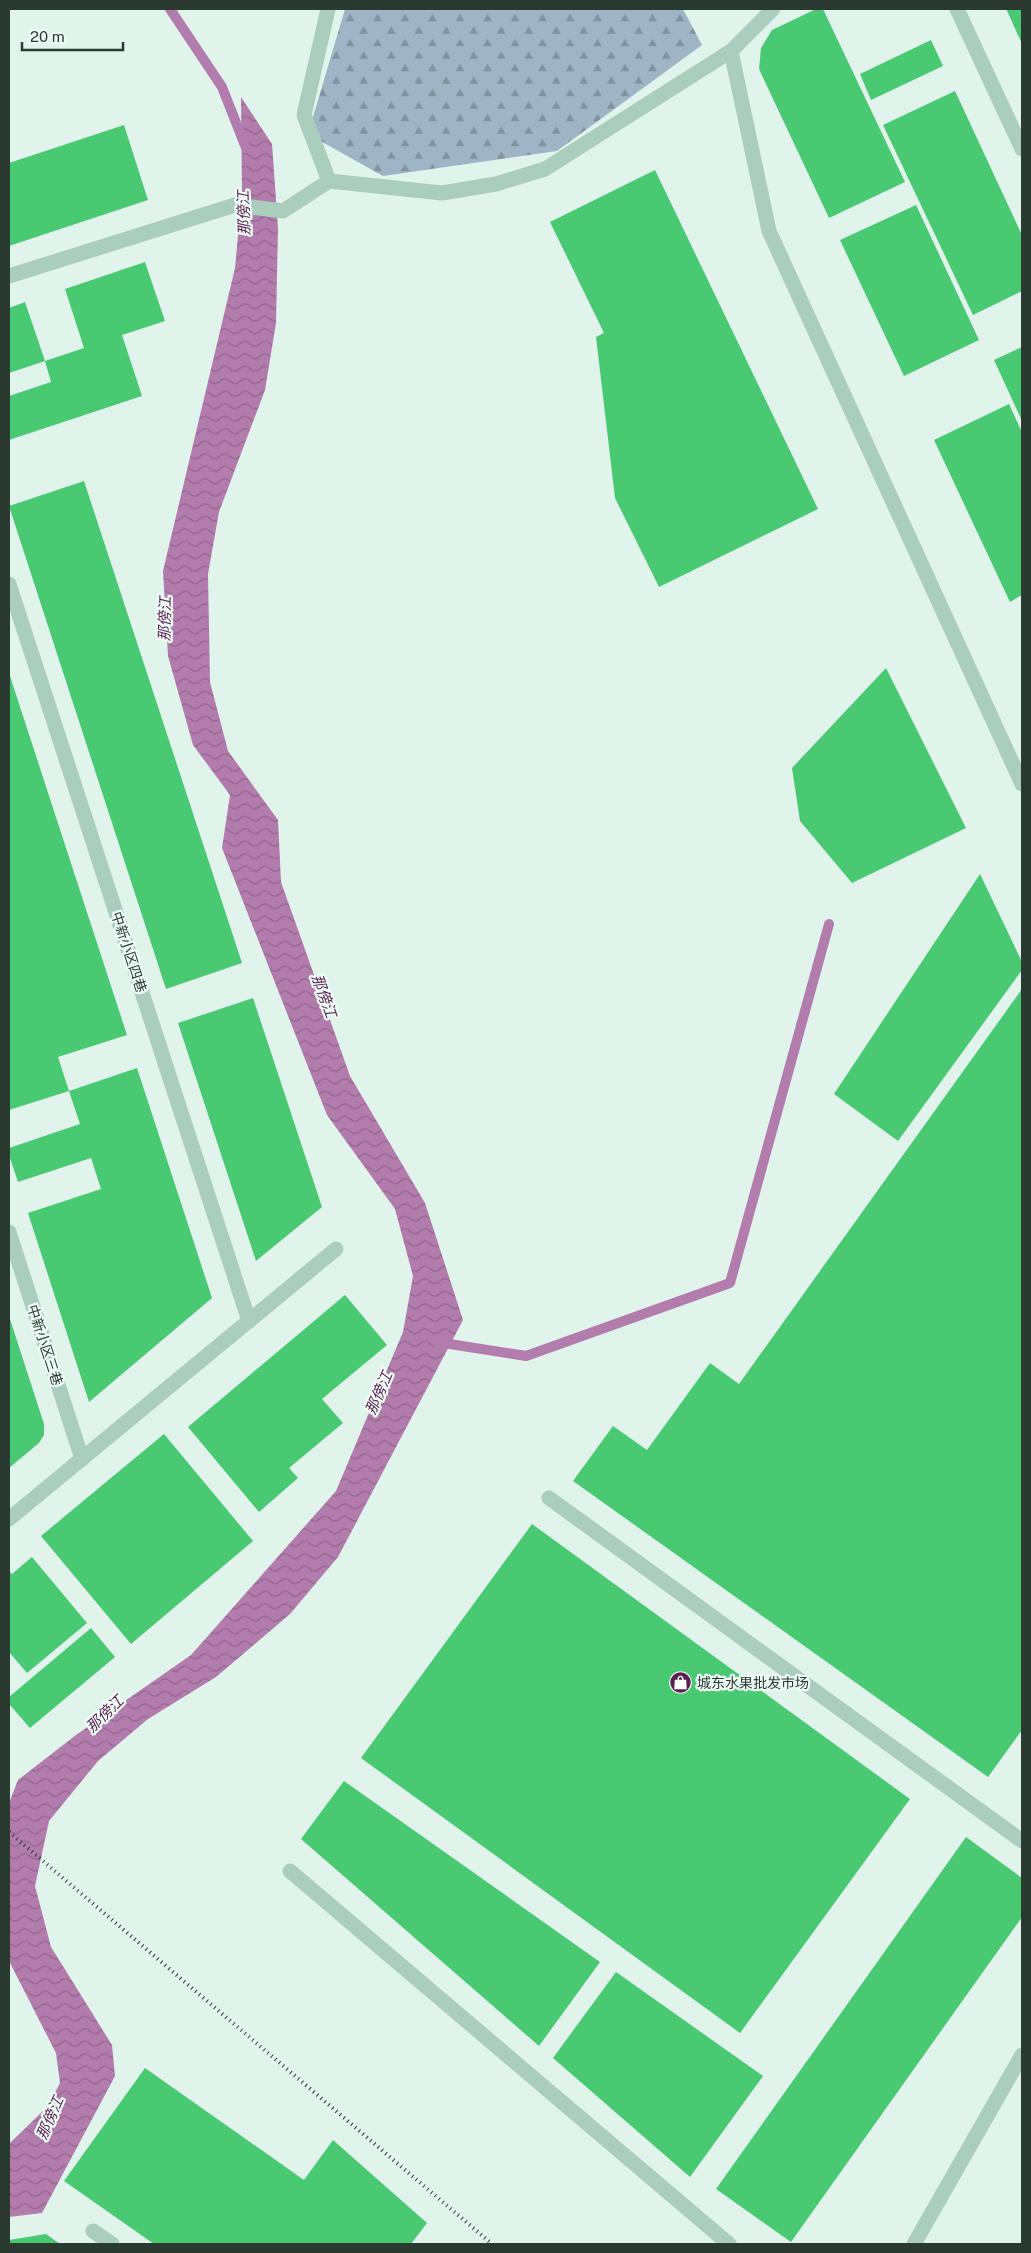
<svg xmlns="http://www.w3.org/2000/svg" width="1031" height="2253" font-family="'Public Sans','Noto Sans SC',sans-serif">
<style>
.forest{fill:url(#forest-firs)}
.water{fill:url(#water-waves)}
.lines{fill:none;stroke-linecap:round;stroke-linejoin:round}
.stream{stroke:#b27dac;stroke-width:10}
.building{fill:#48c972}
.lane{stroke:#abcdbd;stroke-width:15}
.street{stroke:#abcdbd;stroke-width:15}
.rail{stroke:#2a3a31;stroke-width:4;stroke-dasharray:1 4;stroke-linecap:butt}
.labels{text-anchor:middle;stroke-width:4.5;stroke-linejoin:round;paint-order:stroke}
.street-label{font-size:14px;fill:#2a3a31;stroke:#edfbf5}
.poi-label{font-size:14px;fill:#2a3a31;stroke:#edfbf5;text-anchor:start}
.water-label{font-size:15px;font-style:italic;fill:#5d1e54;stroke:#edfbf5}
</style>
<defs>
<pattern id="forest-firs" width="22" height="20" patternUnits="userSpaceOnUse" patternTransform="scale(1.25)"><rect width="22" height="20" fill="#9fb4c4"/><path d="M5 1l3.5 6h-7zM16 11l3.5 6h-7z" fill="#8293a0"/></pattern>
<pattern id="water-waves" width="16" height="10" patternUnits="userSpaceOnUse" patternTransform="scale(1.25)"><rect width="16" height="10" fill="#b27dac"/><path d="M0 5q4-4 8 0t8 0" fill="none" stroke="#91678d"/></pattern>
</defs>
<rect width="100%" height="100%" fill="#e0f4ec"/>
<!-- forest -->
<path class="forest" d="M345,9H683L702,45L557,151L383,176L308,134Z"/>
<!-- water -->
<path class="water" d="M241,97L272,144L278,228L276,323L265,390L219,512L208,574L210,682L228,751L278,820L281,882L350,1076L425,1203L463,1320L338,1557L290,1614L216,1677L148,1719L98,1761L49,1821L35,1886L51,1947L112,2045L115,2076L42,2213L9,2217V2144L48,2106L60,2083L56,2053L9,1961V1803L18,1780L76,1735L191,1655L336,1491L403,1332L413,1276L395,1209L327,1115L222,848L230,795L193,745L168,656L163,571L235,268L242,192Z"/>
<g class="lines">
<!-- stream -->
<g class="stream">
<path d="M170,9L222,87L246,148"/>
<path d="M437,1342L526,1356L730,1283L829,924"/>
</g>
</g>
<!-- building -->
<g class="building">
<path d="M816,9H823L905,182L829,218L759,69L761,48L772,30Z"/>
<path d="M1006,9H1022V44L1008,13Z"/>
<path d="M931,40L943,66L871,100L860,74Z"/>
<path d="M955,91L1022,235V291L973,315L883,125Z"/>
<path d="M124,125L148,200L9,246V163Z"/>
<path d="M655,170L818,509L659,587L615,498L596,337L604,333L550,222Z"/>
<path d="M916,205L979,340L904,376L840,240Z"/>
<path d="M145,262L165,321L122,335L142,396L9,440V396L51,382L45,361L84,348L65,289Z"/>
<path d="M25,302L45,361L9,373V308Z"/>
<path d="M1022,347V421L994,360Z"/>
<path d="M1009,404L1022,432V595L1010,602L934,440Z"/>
<path d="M84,481L242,963L166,989L9,506Z"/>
<path d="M886,668L966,828L852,883L800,821L792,768Z"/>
<path d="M9,673L127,1035L58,1057L69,1091L9,1110Z"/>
<path d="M980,874L1022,962V970L898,1141L834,1094Z"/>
<path d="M1022,989V1730L988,1777L573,1481L613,1426L647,1450L710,1363L739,1384Z"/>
<path d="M253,998L322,1207L256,1261L178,1023Z"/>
<path d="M137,1068L212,1298L89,1402L28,1213L101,1189L91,1158L18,1182L9,1155V1148L80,1124L69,1091Z"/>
<path d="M345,1295L387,1345L322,1399L343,1423L289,1468L298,1478L259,1512L188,1427Z"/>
<path d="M9,1316L44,1424V1435L39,1443L9,1468Z"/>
<path d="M164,1434L253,1541L131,1644L41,1536Z"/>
<path d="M532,1524L910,1799L740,2033L361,1758Z"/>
<path d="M32,1557L87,1623L27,1673L9,1652V1571L12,1574Z"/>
<path d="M91,1628L115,1657L30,1728L9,1704V1697Z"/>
<path d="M344,1781L600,1962L539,2046L301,1839Z"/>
<path d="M966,1837L1022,1878V1917L791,2242L716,2189Z"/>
<path d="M616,1972L763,2076L690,2177L553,2058Z"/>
<path d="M145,2068L304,2180L333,2140L427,2223L411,2244H154L64,2181Z"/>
<path d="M46,2234L60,2244H9V2240Z"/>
</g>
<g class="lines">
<!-- lane -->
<g class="lane">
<path d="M957,9L1022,149"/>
<path d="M731,51L773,9"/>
<path d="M9,584L249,1321"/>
<path d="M549,1498L1022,1841"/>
<path d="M290,1871L729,2244"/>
<path d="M93,2231L112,2244"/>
</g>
<!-- street -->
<g class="street">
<path d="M328,9L304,115L329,181"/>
<path d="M9,276L235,205L283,211L329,181L442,193L496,184L545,169L731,51L769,231L1022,784"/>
<path d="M9,1232L82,1459"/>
<path d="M9,1519L336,1249"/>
<path d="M914,2244L1022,2055"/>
</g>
<!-- rail -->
<path class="rail" d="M9,1832L492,2244"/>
</g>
<!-- icons -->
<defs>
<symbol id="shop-disc" viewBox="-11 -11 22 22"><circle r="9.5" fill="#5d1e54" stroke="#edfbf5"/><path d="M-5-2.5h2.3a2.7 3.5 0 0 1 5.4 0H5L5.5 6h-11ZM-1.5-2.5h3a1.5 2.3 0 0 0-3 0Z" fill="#fff"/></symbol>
</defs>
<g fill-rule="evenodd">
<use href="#shop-disc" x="668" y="1670" width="25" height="25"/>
</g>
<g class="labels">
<!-- street labels -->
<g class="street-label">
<text transform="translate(129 952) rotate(72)" y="5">中新小区四巷</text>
<text transform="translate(45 1345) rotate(72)" y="5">中新小区三巷</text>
</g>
<!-- poi labels -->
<g class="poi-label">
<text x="697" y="1688">城东水果批发市场</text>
</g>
<!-- water labels -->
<g class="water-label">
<text transform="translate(244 213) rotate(-92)" y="5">那傍江</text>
<text transform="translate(165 619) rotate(-89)" y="5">那傍江</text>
<text transform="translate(324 996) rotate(70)" y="5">那傍江</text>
<text transform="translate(379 1393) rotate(-66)" y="5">那傍江</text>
<text transform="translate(105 1714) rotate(-44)" y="5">那傍江</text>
<text transform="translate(50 2118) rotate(-66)" y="5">那傍江</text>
</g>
</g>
<!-- border -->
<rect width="1031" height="2253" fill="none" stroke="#2a3a31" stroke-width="20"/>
<!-- scale -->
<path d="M22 42v8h101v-8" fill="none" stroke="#2a3a31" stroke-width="2.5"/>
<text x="30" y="42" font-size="15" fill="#2a3a31" stroke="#edfbf5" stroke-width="4" paint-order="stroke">20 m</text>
</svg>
